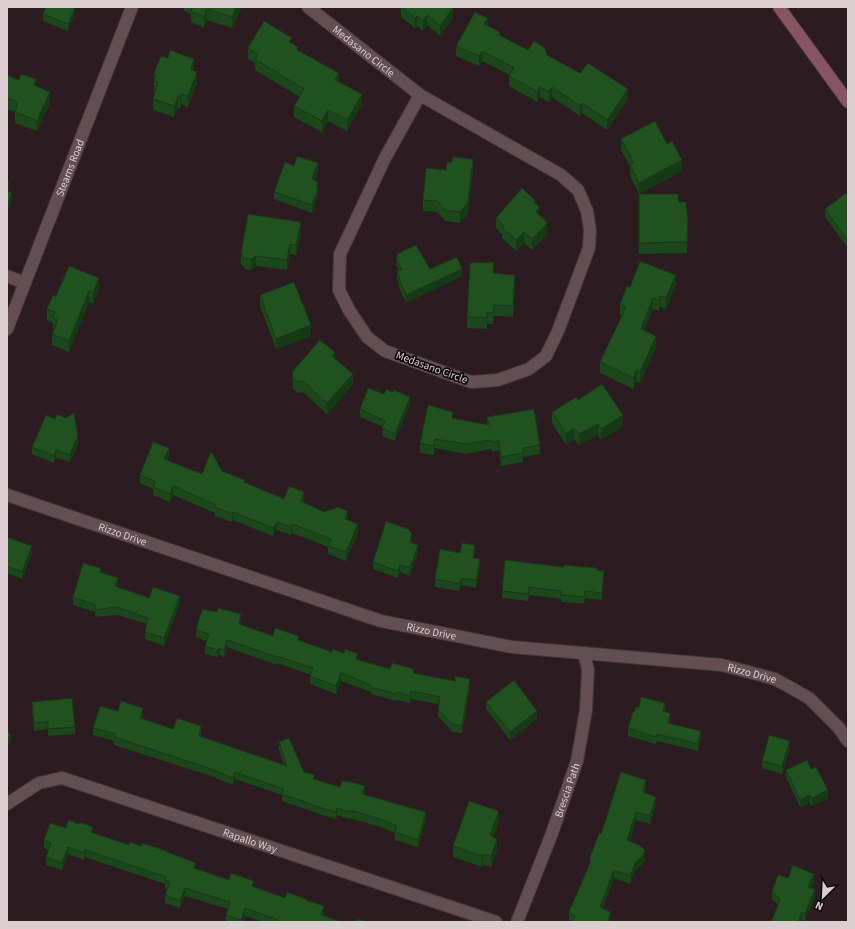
<svg xmlns="http://www.w3.org/2000/svg" width="855" height="929" font-family="'Source Sans 3',sans-serif">
<style>
.lines{fill:none;stroke-linecap:round;stroke-linejoin:round}
.street-casing{stroke:#44363a;stroke-width:14}
.secondary-casing{stroke:#44363a;stroke-width:14}
.street{stroke:#624e53;stroke-width:12}
.secondary{stroke:#885464;stroke-width:12}
.wall{fill:#1c461b}
.shaded-wall{fill:#163916}
.building{fill:#20511f;stroke:#163916}
.labels{text-anchor:middle;stroke-width:3.5;stroke-linejoin:round;paint-order:stroke}
.street-label{font-size:11px;fill:#daced1;stroke:#0f080a}
</style>
<rect width="100%" height="100%" fill="#2c1b20"/>
<g class="lines">
<defs>
<g id="street">
<path id="s1" d="M308,7L420,95L561,175L578,190L587,211L590,230L589,248L558,331L546,356L529,369L498,380L471,382L385,351L367,337L349,310L339,290L340,254L385,158L420,95"/>
<path d="M7,276L25,283"/>
<path id="s2" d="M7,329L132,7"/>
<path id="s3" d="M7,495L381,621L512,647L722,665L775,679L809,698L839,728L848,741"/>
<path id="s4" d="M7,804L39,783L62,778L496,922"/>
<path id="s5" d="M517,922L551,836L577,761L586,710L588,670L584,653"/>
</g>
<path id="secondary" d="M779,7L848,102"/>
</defs>
<!-- street casing -->
<use href="#street" class="street-casing"/>
<!-- secondary casing -->
<use href="#secondary" class="secondary-casing"/>
<!-- street -->
<use href="#street" class="street"/>
<!-- secondary -->
<use href="#secondary" class="secondary"/>
</g>
<!-- wall -->
<g class="wall">
<path d="M75,7V13L68,31L43,21V14Z"/>
<path d="M184,7H241V9L232,28L207,20L204,28L191,22V14L184,11Z"/>
<path d="M401,7L453,18L440,35L427,25L423,31L417,26L415,28L401,17Z"/>
<path d="M488,26L500,35L528,50L547,55L580,73L628,99L607,130L582,113L580,116L552,97L549,102L540,97L537,102L509,86V76L510,75L482,61L479,66L456,56V46Z"/>
<path d="M292,43L298,51L339,82L362,104L347,131L328,121L322,132L294,117V106L300,97L255,70V63L248,59V48Z"/>
<path d="M194,70L197,83L188,107L181,104L180,109L178,108L174,117L153,110V99L155,92H154V73Z"/>
<path d="M7,75L36,86L50,103L37,131L15,123V112L7,109Z"/>
<path d="M621,139L667,144L682,171L639,194L630,176V166L621,150Z"/>
<path d="M294,166L318,171L315,180L318,188V196L312,213L274,199V192Z"/>
<path d="M446,170H473L468,214L460,223L445,221L437,212L423,211V200Z"/>
<path d="M639,194L688,231L687,253L639,254Z"/>
<path d="M848,196V248L825,217V209Z"/>
<path d="M535,203L547,235L532,250L524,243L516,251L502,238V235L496,228V218Z"/>
<path d="M301,232L296,255L290,254L287,270L256,266L251,270L245,269L241,264V254Z"/>
<path d="M397,254L430,269L462,276L406,303L399,287V283L397,279V271H399L396,265Z"/>
<path d="M494,273L515,286L513,317L494,316L493,324H487V329L467,328V317Z"/>
<path d="M676,285L666,309L660,307L659,311L653,309L644,331L656,347L640,383L637,381L633,389L600,373V362L622,316L620,315V304L630,287Z"/>
<path d="M99,289L93,304L89,302L69,352L52,345V334L54,329L53,328V323L47,320V309L56,296Z"/>
<path d="M260,295L311,336L276,349L260,306Z"/>
<path d="M335,358L353,385L327,414L303,392L298,393L293,389L292,372Z"/>
<path d="M578,400L623,426L601,440L598,435L579,445L574,439L566,445L552,423V412Z"/>
<path d="M410,404L395,441L382,436L383,427L360,417V409Z"/>
<path d="M487,417L540,445V454L523,457V462L501,466L499,450L492,452L491,449L466,454L435,448L434,455L420,453V443L453,418L487,425Z"/>
<path d="M78,444L70,462L56,458L54,463L32,454V447Z"/>
<path d="M169,457L167,460L202,474L222,471L245,483L284,499L304,500V502L324,512L348,520L358,533L346,561L328,554V547L292,533L291,535L277,530L273,536L233,520L232,522L215,516V513L173,495L170,502L153,495V489L140,483V475Z"/>
<path d="M7,537L32,553L22,579L7,573Z"/>
<path d="M412,541V543L418,552L410,576L400,572L398,578L373,569V562Z"/>
<path d="M460,553H475L474,558L480,566L476,588L462,585L459,591L435,587V579Z"/>
<path d="M597,570L604,578L602,600L585,598L584,604L561,602V599L529,595L528,601L502,598V591Z"/>
<path d="M101,572L118,585L117,587L149,598L180,603L164,646L145,639V632L147,624L117,615L95,617V612L73,605V597Z"/>
<path d="M217,612L241,622L240,625L273,636L299,640L332,652L390,669L414,673L470,687L462,733L452,732L438,716V704L411,699L410,703L397,700L396,701L371,694V692L341,681L336,694L310,684V676L311,675L277,663V665L227,647L224,657L220,655L217,657L205,654V646L207,641L196,637V630Z"/>
<path d="M32,702L75,727V734L48,736V729L34,731L32,709Z"/>
<path d="M486,702L537,719L510,740L486,709Z"/>
<path d="M118,711L143,715L142,718L173,729L201,733V736L284,765L279,749V742L304,772L315,779L340,787L365,794L364,795L426,819L418,847L395,840V833L383,828L350,818L349,819L337,815L336,819L322,815L282,801V795L235,779L233,785L211,776L114,745V741L93,735V728Z"/>
<path d="M665,711L670,720V723L701,739L698,751L657,741L656,744L628,736V728L634,712Z"/>
<path d="M790,748L782,774L762,768V761Z"/>
<path d="M786,770L828,798L812,806L810,803L800,807L786,777Z"/>
<path d="M646,789L645,793L656,805L650,824L636,820L630,841L645,859L642,866L636,869L630,884L614,878L603,908L611,920L610,922H572L569,920V912L590,865V857L601,834Z"/>
<path d="M499,822L493,837L497,850L491,867L483,865L482,867L453,857V846Z"/>
<path d="M66,828L93,833L229,880L254,887L285,898L306,900L324,914L323,915L342,922H263L245,916L243,922H226V915L228,909L185,896L180,908L165,903V895L167,889L165,888V884L85,857L84,860L68,854L62,870L46,865V857L49,850L44,848V840Z"/>
<path d="M788,878L814,881L811,888L815,897L805,921L802,920L778,905L772,899V891Z"/>
</g>
<!-- shaded-wall -->
<g class="shaded-wall">
<path d="M75,7V13L68,31V24Z"/>
<path d="M237,7H241V9L232,28V17Z"/>
<path d="M453,8V18L440,35V25Z"/>
<path d="M207,9V20L204,28V17Z"/>
<path d="M427,15V25L423,31V21Z"/>
<path d="M417,16V26L415,28V18Z"/>
<path d="M488,18V28L484,24Z"/>
<path d="M482,51V61L479,66V56Z"/>
<path d="M194,59V70L191,69Z"/>
<path d="M197,72V83L188,107V96Z"/>
<path d="M339,73V84L335,80Z"/>
<path d="M540,87V97L537,102V92Z"/>
<path d="M552,87V97L549,102V92Z"/>
<path d="M628,89V99L607,130V120Z"/>
<path d="M50,92V103L37,131V121Z"/>
<path d="M181,94V104L180,109V98Z"/>
<path d="M362,94V104L347,131V120Z"/>
<path d="M178,97V108L174,117V106Z"/>
<path d="M582,103V113L580,116V106Z"/>
<path d="M328,110V121L322,132V121Z"/>
<path d="M473,159V170L468,214L460,223V212Z"/>
<path d="M682,160V171L639,194V183Z"/>
<path d="M318,163V171L312,186V179Z"/>
<path d="M318,181V196L312,213V205L316,188Z"/>
<path d="M9,182V190L7,195V187Z"/>
<path d="M12,193V201L7,213V206Z"/>
<path d="M539,207V218L536,212Z"/>
<path d="M688,220V231L687,253V242Z"/>
<path d="M301,222V232L296,255V245Z"/>
<path d="M547,224V235L532,250V239Z"/>
<path d="M524,232V243L516,251V240Z"/>
<path d="M290,244V254L287,270V260Z"/>
<path d="M256,256V266L251,270V259Z"/>
<path d="M462,269V276L406,303V295Z"/>
<path d="M515,275V286L513,317V306Z"/>
<path d="M676,275V285L666,309V298Z"/>
<path d="M99,278V289L93,304V293Z"/>
<path d="M89,291V302L69,352V341Z"/>
<path d="M660,296V307L659,311V300Z"/>
<path d="M653,298V309L641,340V329Z"/>
<path d="M311,325V336L276,349V339Z"/>
<path d="M656,336V347L640,383V372Z"/>
<path d="M335,352V363L332,356Z"/>
<path d="M637,370V381L633,389V378Z"/>
<path d="M353,374V385L327,414V403Z"/>
<path d="M410,397V404L395,441V434Z"/>
<path d="M623,415V426L601,440V429Z"/>
<path d="M598,424V435L579,445V434Z"/>
<path d="M574,428V439L566,445V434Z"/>
<path d="M78,436V444L70,462V455Z"/>
<path d="M435,439V448L434,455V446Z"/>
<path d="M169,448V457L164,467V459Z"/>
<path d="M56,450V458L54,463V456Z"/>
<path d="M173,486V495L170,502V494Z"/>
<path d="M304,492V500L301,510V501Z"/>
<path d="M348,511V520L345,528V519Z"/>
<path d="M233,512V520L232,522V514Z"/>
<path d="M277,522V530L273,536V528Z"/>
<path d="M292,524V533L291,535V527Z"/>
<path d="M358,524V533L346,561V552Z"/>
<path d="M412,533V541L410,549V542Z"/>
<path d="M418,545V552L410,576V568Z"/>
<path d="M475,545V553L473,565V558Z"/>
<path d="M32,546V553L22,579V572Z"/>
<path d="M480,559V566L476,588V580Z"/>
<path d="M400,565V572L398,578V571Z"/>
<path d="M604,571V578L602,600V593Z"/>
<path d="M118,578V585L115,594V586Z"/>
<path d="M462,578V585L459,591V584Z"/>
<path d="M529,587V595L528,601V594Z"/>
<path d="M180,596V603L164,646V638Z"/>
<path d="M227,640V647L224,657V650Z"/>
<path d="M220,648V655L217,657V650Z"/>
<path d="M341,673V681L336,694V686Z"/>
<path d="M470,679V687L462,733V726Z"/>
<path d="M411,691V699L410,703V696Z"/>
<path d="M665,703V711L663,718V711Z"/>
<path d="M143,708V715L140,725V718Z"/>
<path d="M537,711V719L510,740V732Z"/>
<path d="M670,713V720L668,730V723Z"/>
<path d="M201,726V733L199,743V736Z"/>
<path d="M701,731V739L698,751V744Z"/>
<path d="M11,736V744L7,746V739Z"/>
<path d="M790,741V748L782,774V766Z"/>
<path d="M235,772V779L233,785V778Z"/>
<path d="M646,780V789L643,801V792Z"/>
<path d="M365,786V794L362,802V794Z"/>
<path d="M828,790V798L812,806V798Z"/>
<path d="M810,795V803L800,807V800Z"/>
<path d="M656,797V805L650,824V816Z"/>
<path d="M337,808V815L336,819V812Z"/>
<path d="M499,811V822L490,846V835Z"/>
<path d="M426,812V819L418,847V840Z"/>
<path d="M636,812V820L627,849V840Z"/>
<path d="M497,839V850L491,867V856Z"/>
<path d="M68,847V854L62,870V863Z"/>
<path d="M85,850V857L84,860V853Z"/>
<path d="M645,850V859L642,866L636,869L630,884V876L636,861Z"/>
<path d="M483,854V865L482,867V856Z"/>
<path d="M614,870V878L600,915V907Z"/>
<path d="M814,874V881L808,894V887Z"/>
<path d="M185,888V896L180,908V901Z"/>
<path d="M815,889V897L805,921V914Z"/>
<path d="M324,906V914L321,922V915Z"/>
<path d="M245,908V916L243,922H241V920Z"/>
<path d="M611,912V920L610,922H607Z"/>
<path d="M802,912V920L801,922H798Z"/>
</g>
<!-- building -->
<g class="building">
<path d="M46,7H75L68,24L43,14Z"/>
<path d="M193,7H237L232,17L207,9L204,17L191,11Z"/>
<path d="M401,7H452L453,8L440,25L427,15L423,21L417,16L415,18Z"/>
<path d="M475,12L488,18L484,24L500,32L499,35L528,50L534,41L545,48L547,55L580,73L588,63L628,89L607,120L582,103L580,106L552,87L549,92L540,87L537,92L509,76L514,68L482,51L479,56L456,46Z"/>
<path d="M264,21L292,38L289,42L298,47L297,50L339,73L335,80L362,94L347,120L328,110L322,121L294,106L304,89L255,59L258,54L248,48Z"/>
<path d="M170,50L194,59L191,69L197,72L188,96L181,94L180,98L178,97L174,106L153,99L158,82L154,81L156,74L154,73L161,56L168,58Z"/>
<path d="M21,74L36,79L34,85L50,92L37,121L15,112L18,102L7,98V75L19,80Z"/>
<path d="M655,121L667,144L672,141L682,160L639,183L630,165L634,163L621,139Z"/>
<path d="M297,156L318,163L312,179L318,181L316,188L318,189L312,205L274,192L285,162L294,166Z"/>
<path d="M453,157L473,159L468,203L460,212L445,210L437,201L423,200L426,168L446,170L447,162H452Z"/>
<path d="M7,182H9L7,187Z"/>
<path d="M522,188L535,200L534,202L539,207L536,212L545,220L547,224L532,239L524,232L516,240L502,227L504,225L496,218Z"/>
<path d="M7,191L12,193L7,206Z"/>
<path d="M846,193L848,196V241L825,209Z"/>
<path d="M639,194H678L679,202H686L688,220L687,242L639,243Z"/>
<path d="M248,214L301,222L296,245L290,244L287,260L256,256L251,259H245L241,254Z"/>
<path d="M416,245L430,269L457,257L462,269L406,295L399,279L400,278L397,271L402,270L396,258L398,257L397,254Z"/>
<path d="M640,261L676,275L666,298L660,296L659,300L653,298L641,329L656,336L640,372L637,370L633,378L600,362L626,307L620,304L627,286L630,287Z"/>
<path d="M494,262L493,273L515,275L513,306L494,305L493,313H487V318L467,317L470,263Z"/>
<path d="M69,266L99,278L93,293L89,291L69,341L52,334L58,320L53,317L55,312L47,309L53,295L56,296Z"/>
<path d="M294,282L311,325L276,339L260,295Z"/>
<path d="M320,340L335,352L332,356L353,374L327,403L303,381L298,382L293,378L292,372Z"/>
<path d="M602,384L623,415L601,429L598,424L579,434L574,428L566,434L552,412L576,397L578,400Z"/>
<path d="M368,388L384,394L386,389L393,392L394,390L410,397L395,434L382,428L385,421L360,409Z"/>
<path d="M428,405L453,412L452,418L489,425L487,417L534,409L540,445L523,448V453L501,457L499,441L492,442L491,440L466,444L435,439L434,446L420,443Z"/>
<path d="M74,413L78,436L70,455L56,450L54,456L32,447L46,415L55,419L57,414L66,418Z"/>
<path d="M153,442L169,448L164,459L202,474L211,451L222,471L245,480L244,482L284,499L289,486L304,492L301,501L324,512L338,507L348,511L345,519L358,524L346,552L328,546L331,539L292,524L291,527L277,522L273,528L233,512L232,514L215,507L216,505L173,486L170,494L153,487L155,481L140,475Z"/>
<path d="M386,521L408,529L412,533L410,542L418,545L410,568L400,565L398,571L373,562Z"/>
<path d="M7,537L32,546L22,572L7,566Z"/>
<path d="M462,543L475,545L473,558L480,559L476,580L462,578L459,584L435,579L440,549L460,553Z"/>
<path d="M505,560L564,567V565L597,568V570L604,571L602,593L585,591L584,597L561,595V591L529,587L528,594L502,591Z"/>
<path d="M83,563L101,568L100,572L118,578L115,586L149,598L153,587L180,596L164,638L145,632L148,618L117,607L95,610L96,605L73,597Z"/>
<path d="M218,608L241,614L239,624L273,636L275,628L299,636L298,640L332,652L333,649L344,653L345,649L358,654L356,659L390,669L392,663L414,669L413,673L455,681V676L470,679L462,726L452,724L438,709L440,697L411,691L410,696L397,692L396,694L371,687V685L341,673L336,686L310,676L313,668L277,656V657L227,640L224,650L220,648L217,650L205,646L209,634L196,630L202,609L217,612Z"/>
<path d="M514,680L537,711L510,732L486,702Z"/>
<path d="M641,697L665,703L663,711L670,713L668,723L701,731L698,744L657,734L656,737L628,728L633,712H634L636,707H639Z"/>
<path d="M72,698L75,727L48,729V722L34,723L32,702Z"/>
<path d="M121,701L143,708L140,718L173,729L177,718L201,726L199,736L287,766L279,742L289,738L304,772L315,775L313,779L340,787L342,781L351,782L365,786L362,794L426,812L418,840L395,832L397,826L383,820L350,810L349,812L337,808L336,812L322,808L282,794L283,789L235,772L233,778L211,769L114,737L115,734L93,728L100,706L118,711Z"/>
<path d="M7,730L11,736L7,739Z"/>
<path d="M769,735L790,741L782,766L762,761Z"/>
<path d="M807,760L811,769L816,767L828,790L812,798L810,795L800,800L786,770Z"/>
<path d="M621,772L646,780L643,792L656,797L650,816L636,812L627,840L639,845L645,850L642,857L636,861L630,876L614,870L600,907L611,912L607,922H572L575,916L569,912L590,863V857L599,833L601,834Z"/>
<path d="M469,801L499,811L490,835L497,839L491,856L483,854L482,856L453,846Z"/>
<path d="M68,820L79,824V822L93,827L91,832L129,845L130,842L141,846L142,843L155,847L196,863L194,868L229,880L231,873L254,881L252,886L285,898L287,892L306,899V900L324,906L321,915L342,922H278V920L245,908L241,920L226,915L230,902L185,888L180,901L165,895L170,882L165,880L166,877L85,850L84,853L68,847L62,863L46,857L51,843L44,840L50,823L66,828Z"/>
<path d="M793,865L814,874L808,887L815,889L805,914L802,912L798,922H771L780,900L772,891L778,875L788,878Z"/>
<path d="M357,919L368,922H356Z"/>
</g>
<g class="labels">
<!-- street labels -->
<g class="street-label">
<text dy="4" stroke="none"><textPath href="#s1" startOffset="71">Medasano Circle</textPath></text>
<text dy="4" stroke="none"><textPath href="#s2" startOffset="173">Stearns Road</textPath></text>
<text transform="translate(432 367) rotate(20)" y="4">Medasano Circle</text>
<text dy="4" stroke="none"><textPath href="#s3" startOffset="122">Rizzo Drive</textPath></text>
<text dy="4" stroke="none"><textPath href="#s3" startOffset="446">Rizzo Drive</textPath></text>
<text dy="4" stroke="none"><textPath href="#s3" startOffset="770">Rizzo Drive</textPath></text>
<text dy="4" stroke="none"><textPath href="#s5" startOffset="141">Brescia Path</textPath></text>
<text dy="4" stroke="none"><textPath href="#s4" startOffset="260">Rapallo Way</textPath></text>
</g>
</g>
<!-- border -->
<rect width="855" height="929" fill="none" stroke="#daced1" stroke-width="16"/>
<!-- north arrow -->
<g transform="translate(823 897) rotate(204)" stroke="#0f080a" stroke-width="3" paint-order="stroke">
<path d="M0-3L7 15L0 10L-7 15Z" fill="#daced1"/>
<text y="-6" font-size="11" font-weight="bold" text-anchor="middle" fill="#daced1">N</text>
</g>
</svg>
